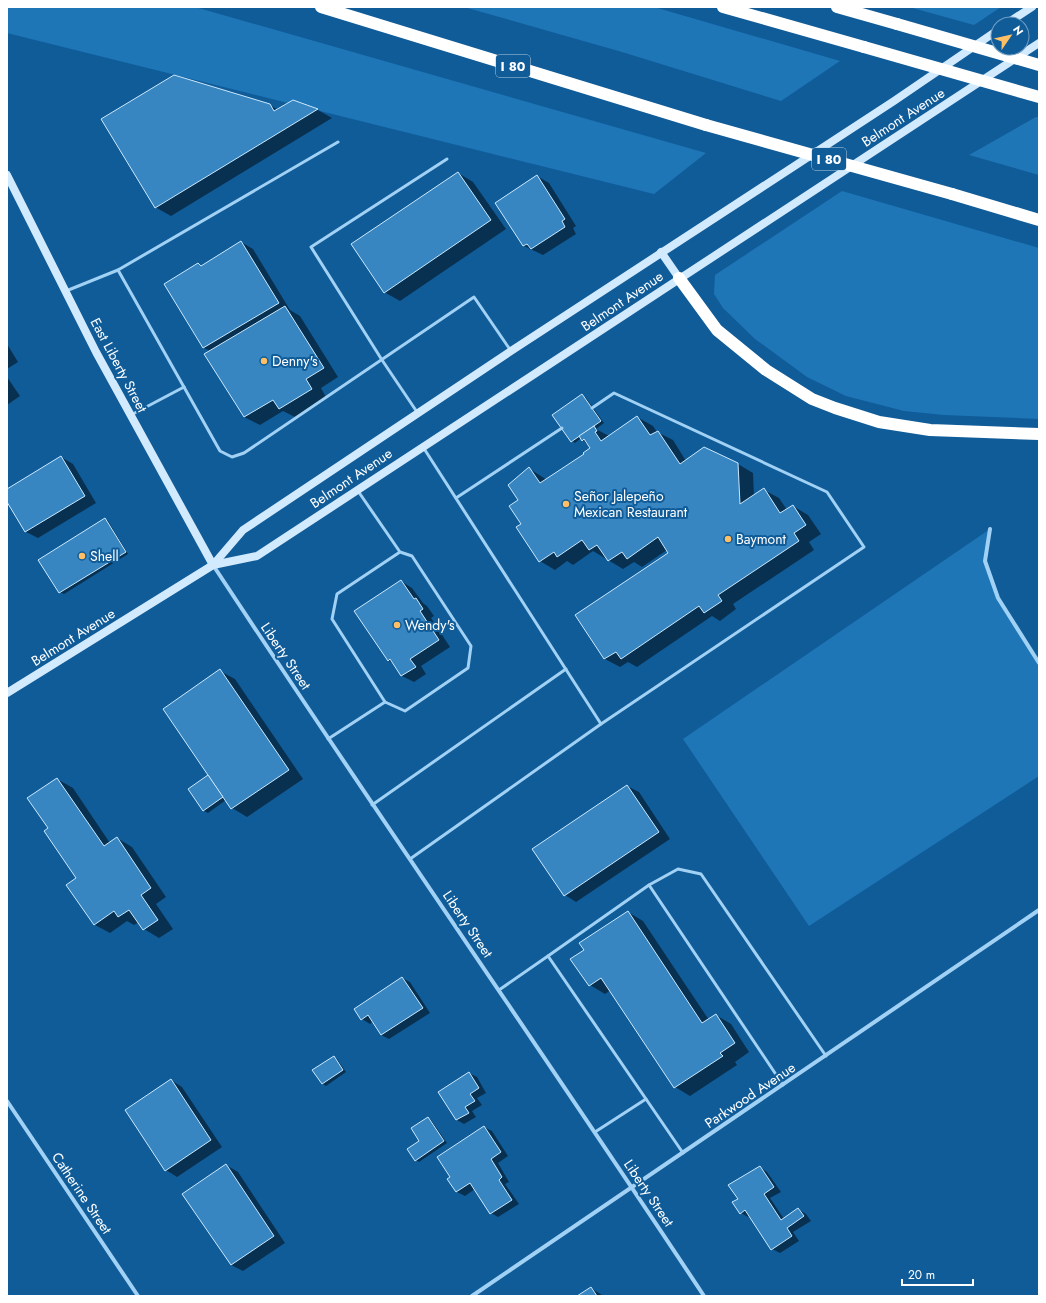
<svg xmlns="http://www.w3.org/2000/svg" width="1046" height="1303" font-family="Jost,sans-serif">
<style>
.green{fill:#1e76b7}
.shadow{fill:#0007}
.building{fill:#3886c1;stroke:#cae8fe}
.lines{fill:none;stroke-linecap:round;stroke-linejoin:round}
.lane{stroke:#a1d1f4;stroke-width:3}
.street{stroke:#a1d1f4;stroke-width:4}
.secondary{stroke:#d2eafd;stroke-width:8}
.highway{stroke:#fff;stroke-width:12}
.highway-bridge{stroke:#fff;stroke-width:12}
.poi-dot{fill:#ffc065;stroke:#105c99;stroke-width:1.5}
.labels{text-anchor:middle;stroke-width:4;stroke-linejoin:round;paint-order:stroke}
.shield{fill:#105c99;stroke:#b7cee0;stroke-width:1}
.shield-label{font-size:13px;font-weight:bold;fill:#fff}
.street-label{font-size:14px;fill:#fff;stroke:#105c99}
.poi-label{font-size:14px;fill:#fff;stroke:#105c99;text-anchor:start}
</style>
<rect width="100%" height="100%" fill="#105c99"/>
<!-- green -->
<g class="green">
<path d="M7,7H195L706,153L654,194L7,33Z"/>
<path d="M464,7H654L840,61L781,101L622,52Z"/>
<path d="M909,7H1001L974,25Z"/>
<path d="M1036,117H1039V175L969,155Z"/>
<path d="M842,191L1039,248V419L944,415L904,411L846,396L807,377L755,339L723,308L714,294L715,275Z"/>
<path d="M990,529L985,561L998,598L1039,663V776L809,926L683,739Z"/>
</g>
<!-- shadow -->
<g class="shadow">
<path d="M293,101L318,110L332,118L171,216L155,207L270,105L278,110Z"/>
<path d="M458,173L473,182L506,229L400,301L384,292Z"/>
<path d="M537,176L549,183L576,226L573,228L576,234L543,255L524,246L496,203Z"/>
<path d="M241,242L253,249L290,310L300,316L338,377L321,388L326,397L295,417L283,411L260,425L244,417L210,351L204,348L165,284L198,264L202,266Z"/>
<path d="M7,344L18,362L7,369Z"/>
<path d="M7,377L20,396L7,405Z"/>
<path d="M582,396L586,398L604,423L596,429L609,436L637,417L653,426L657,432L673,440L686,461L738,464L753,473L754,496L764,490L779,498L787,510L793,506L808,515L821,534L809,542L814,550L733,604L736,609L720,621L712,616L637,667L628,662L620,667L605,659L576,616L670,553L667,550L642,567L634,562L623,569L593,551L573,565L567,561L555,570L540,561L523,524L519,501L530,469L547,480L585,454L591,448L581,438L575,443L572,441Z"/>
<path d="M61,457L73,464L96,503L38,538L26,532L7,500V490Z"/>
<path d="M105,519L108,521L128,554L64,594L60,592Z"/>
<path d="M401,581L412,588L423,603L427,606L434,616L431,618L450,647L421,666L426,674L414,682L402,676L394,664L388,660Z"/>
<path d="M220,671L235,679L303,779L247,817L232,808L226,800L208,813L204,811L189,789L208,776Z"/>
<path d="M57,779L73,788L110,843L117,838L132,847L166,897L156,904L173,929L159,938L144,929L139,922L134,925L127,921L110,933L95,925L67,885L77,878L49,829Z"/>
<path d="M627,786L639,792L670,839L576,902L565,895Z"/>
<path d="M628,912L643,921L709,1020L716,1015L731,1024L749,1052L735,1062L737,1065L690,1096L675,1087L611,990L605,994L590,985L585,950Z"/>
<path d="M402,978L410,982L430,1013L389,1039L381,1035L373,1021L370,1024L362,1019Z"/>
<path d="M334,1057L337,1059L346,1072L326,1086L323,1084L314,1070Z"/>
<path d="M469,1073L477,1077L486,1093L477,1098L482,1105L472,1111L476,1117L464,1124L457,1120L439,1092Z"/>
<path d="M171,1080L182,1087L222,1147L177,1177L166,1170Z"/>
<path d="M428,1118L431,1120L447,1143L419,1162L416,1160Z"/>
<path d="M484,1127L492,1131L508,1156L498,1163L509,1182L505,1184L519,1204L498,1217L491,1213L475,1189L465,1196L457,1192L449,1179Z"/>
<path d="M226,1165L238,1172L285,1243L243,1271L231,1265Z"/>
<path d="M760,1167L767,1172L781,1192L770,1198L784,1219L798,1209L806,1214L811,1221L793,1232L799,1241L780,1253L772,1249L750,1216L748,1217L741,1213L739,1199Z"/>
<path d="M591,1288L602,1295L603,1296H579Z"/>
</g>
<!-- building -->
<g class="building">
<path d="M174,75L270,104L274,111L293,100L318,109L155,208L101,119Z"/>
<path d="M458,172L491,220L384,293L351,244Z"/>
<path d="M537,175L565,219L562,221L565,227L531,249L527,244L523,246L495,203Z"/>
<path d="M241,241L279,303L203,348L164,284L198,263L201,266Z"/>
<path d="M285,306L324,368L306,379L312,389L279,409L273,400L244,417L204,354Z"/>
<path d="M582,394L601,421L571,442L552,415Z"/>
<path d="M637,416L650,435L658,431L680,464L704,447L738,463L740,504L764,488L780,513L793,505L806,525L794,533L799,541L718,595L722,601L704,613L699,606L621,659L616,652L604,659L575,615L668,553L658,537L627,559L622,552L608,561L597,545L589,550L582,540L557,557L554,552L539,562L516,527L521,524L509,506L518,500L508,485L529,467L540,483L584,454L583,453L590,448L584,439L582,441L579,436L594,426L597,431L595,432L601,441Z"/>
<path d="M61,456L85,496L25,532L7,502V489Z"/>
<path d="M105,518L126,552L59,593L38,560Z"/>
<path d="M401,580L414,599L416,598L423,609L420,611L439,640L410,659L416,667L401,676L390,659L388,661L354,611Z"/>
<path d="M220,669L289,770L231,809L163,709Z"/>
<path d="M208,775L223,797L203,811L188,789Z"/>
<path d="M57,778L104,846L117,837L151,888L141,895L158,920L143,930L129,910L118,917L114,911L94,925L66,885L76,878L44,831L48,828L27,798Z"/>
<path d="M627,785L659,832L564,896L532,849Z"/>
<path d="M628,911L702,1023L716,1014L735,1043L720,1053L723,1056L674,1088L601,978L589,986L570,959L584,950L579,943Z"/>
<path d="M402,977L423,1008L381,1035L368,1015L361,1020L354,1009Z"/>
<path d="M334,1056L343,1070L322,1084L312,1070Z"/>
<path d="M469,1072L479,1088L470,1094L475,1101L465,1107L469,1113L456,1120L438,1092Z"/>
<path d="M171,1079L211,1140L165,1171L125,1110Z"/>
<path d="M428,1117L444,1141L415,1161L407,1149L419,1141L411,1128Z"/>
<path d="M484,1126L501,1152L491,1159L502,1177L499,1180L512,1200L490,1214L470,1183L456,1192L447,1179L450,1177L437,1157Z"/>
<path d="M226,1164L274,1236L231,1265L182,1194Z"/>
<path d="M760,1166L774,1187L764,1194L781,1220L798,1208L804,1216L787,1228L792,1236L771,1250L745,1210L740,1214L732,1202L738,1199L728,1185Z"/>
<path d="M591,1287L597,1296H577Z"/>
</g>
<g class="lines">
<!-- lane -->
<g class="lane">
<path d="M118,270L220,451L232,457L244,453L474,297L511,351"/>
<path d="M66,291L118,270L338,142"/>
<path d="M592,408L614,393L827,492L864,547L601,724"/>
<path d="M417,412L382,360L311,247L447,159"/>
<path d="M131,415L184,387"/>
<path d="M358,491L400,552L412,556L471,646L468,668L405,711L385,702L332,619L337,594L400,552"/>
<path d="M456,498L562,428"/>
<path d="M328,739L385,702"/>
<path d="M372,805L566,669"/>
<path d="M410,859L601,724L423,447"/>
<path d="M649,885L783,1085"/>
<path d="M548,956L649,885L678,869L701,874L826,1056"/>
<path d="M499,990L548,956L646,1099L595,1132"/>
<path d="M646,1099L683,1153"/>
</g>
<!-- street -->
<g class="street">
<path d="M990,529L985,561L998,598L1039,663"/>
<path d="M213,565C374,810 542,1051 704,1296"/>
<path d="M7,1101L138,1296"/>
<path d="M472,1296L1039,910"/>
</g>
<!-- secondary -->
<g class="secondary">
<path d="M1006,24L1032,7"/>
<path d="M7,175L96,352L213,565"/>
<path d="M661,252L679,278"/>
<path d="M213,565L257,556L1039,43"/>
<path d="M7,693L213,565L243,530L511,351L894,101L998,30"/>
</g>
<!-- highway -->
<g class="highway">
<path d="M321,7L706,125"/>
<path d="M723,7L864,47"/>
<path d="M837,7L897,24"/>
<path d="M952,194L1039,220"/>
<path d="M679,278L717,330L766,370L812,399L835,408L879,422L930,430L1039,434"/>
</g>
<!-- highway-bridge -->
<g class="highway-bridge">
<path d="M897,24L1039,65"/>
<path d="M864,47L1039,97"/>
<path d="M706,125L952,194"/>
</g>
</g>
<!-- markers -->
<g class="poi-dot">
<circle cx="264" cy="361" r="4"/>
<circle cx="566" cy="504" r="4"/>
<circle cx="728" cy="539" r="4"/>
<circle cx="82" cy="556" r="4"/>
<circle cx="397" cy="625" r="4"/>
</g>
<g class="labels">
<!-- shield labels -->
<g class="shield">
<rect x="496" y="55" width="34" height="22" rx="3"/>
<rect x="812" y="148" width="34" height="22" rx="3"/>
</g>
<g class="shield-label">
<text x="513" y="71">I 80</text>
<text x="829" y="164">I 80</text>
</g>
<!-- street labels -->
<g class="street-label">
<text transform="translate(903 117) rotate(-33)" y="5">Belmont Avenue</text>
<text transform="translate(622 301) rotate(-34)" y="5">Belmont Avenue</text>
<text transform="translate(119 365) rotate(62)" y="5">East Liberty Street</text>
<text transform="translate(351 478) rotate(-34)" y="5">Belmont Avenue</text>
<text transform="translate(73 637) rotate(-32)" y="5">Belmont Avenue</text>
<text transform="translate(286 656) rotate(56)" y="5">Liberty Street</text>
<text transform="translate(468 924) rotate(56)" y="5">Liberty Street</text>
<text transform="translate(750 1095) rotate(-34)" y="5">Parkwood Avenue</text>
<text transform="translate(82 1193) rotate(56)" y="5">Catherine Street</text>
<text transform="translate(649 1193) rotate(56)" y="5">Liberty Street</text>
</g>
<!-- poi labels -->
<g class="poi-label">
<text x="272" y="366">Denny's</text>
<text x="574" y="501">Señor Jalepeño<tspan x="574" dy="16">Mexican Restaurant</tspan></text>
<text x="736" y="544">Baymont</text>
<text x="90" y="561">Shell</text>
<text x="405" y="630">Wendy's</text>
</g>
</g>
<!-- border -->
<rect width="1046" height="1303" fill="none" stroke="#ffffff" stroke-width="16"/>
<!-- north arrow -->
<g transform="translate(1010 36) rotate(56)"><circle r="19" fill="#105c99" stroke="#709dc2"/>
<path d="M0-3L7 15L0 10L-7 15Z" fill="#ffc065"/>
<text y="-6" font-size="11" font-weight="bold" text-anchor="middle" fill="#ffffff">N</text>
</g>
<!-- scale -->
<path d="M902 1279v6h71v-6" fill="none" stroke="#ffffff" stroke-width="2"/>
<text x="908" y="1279" font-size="12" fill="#ffffff" stroke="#105c99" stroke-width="3" paint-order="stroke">20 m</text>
</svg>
